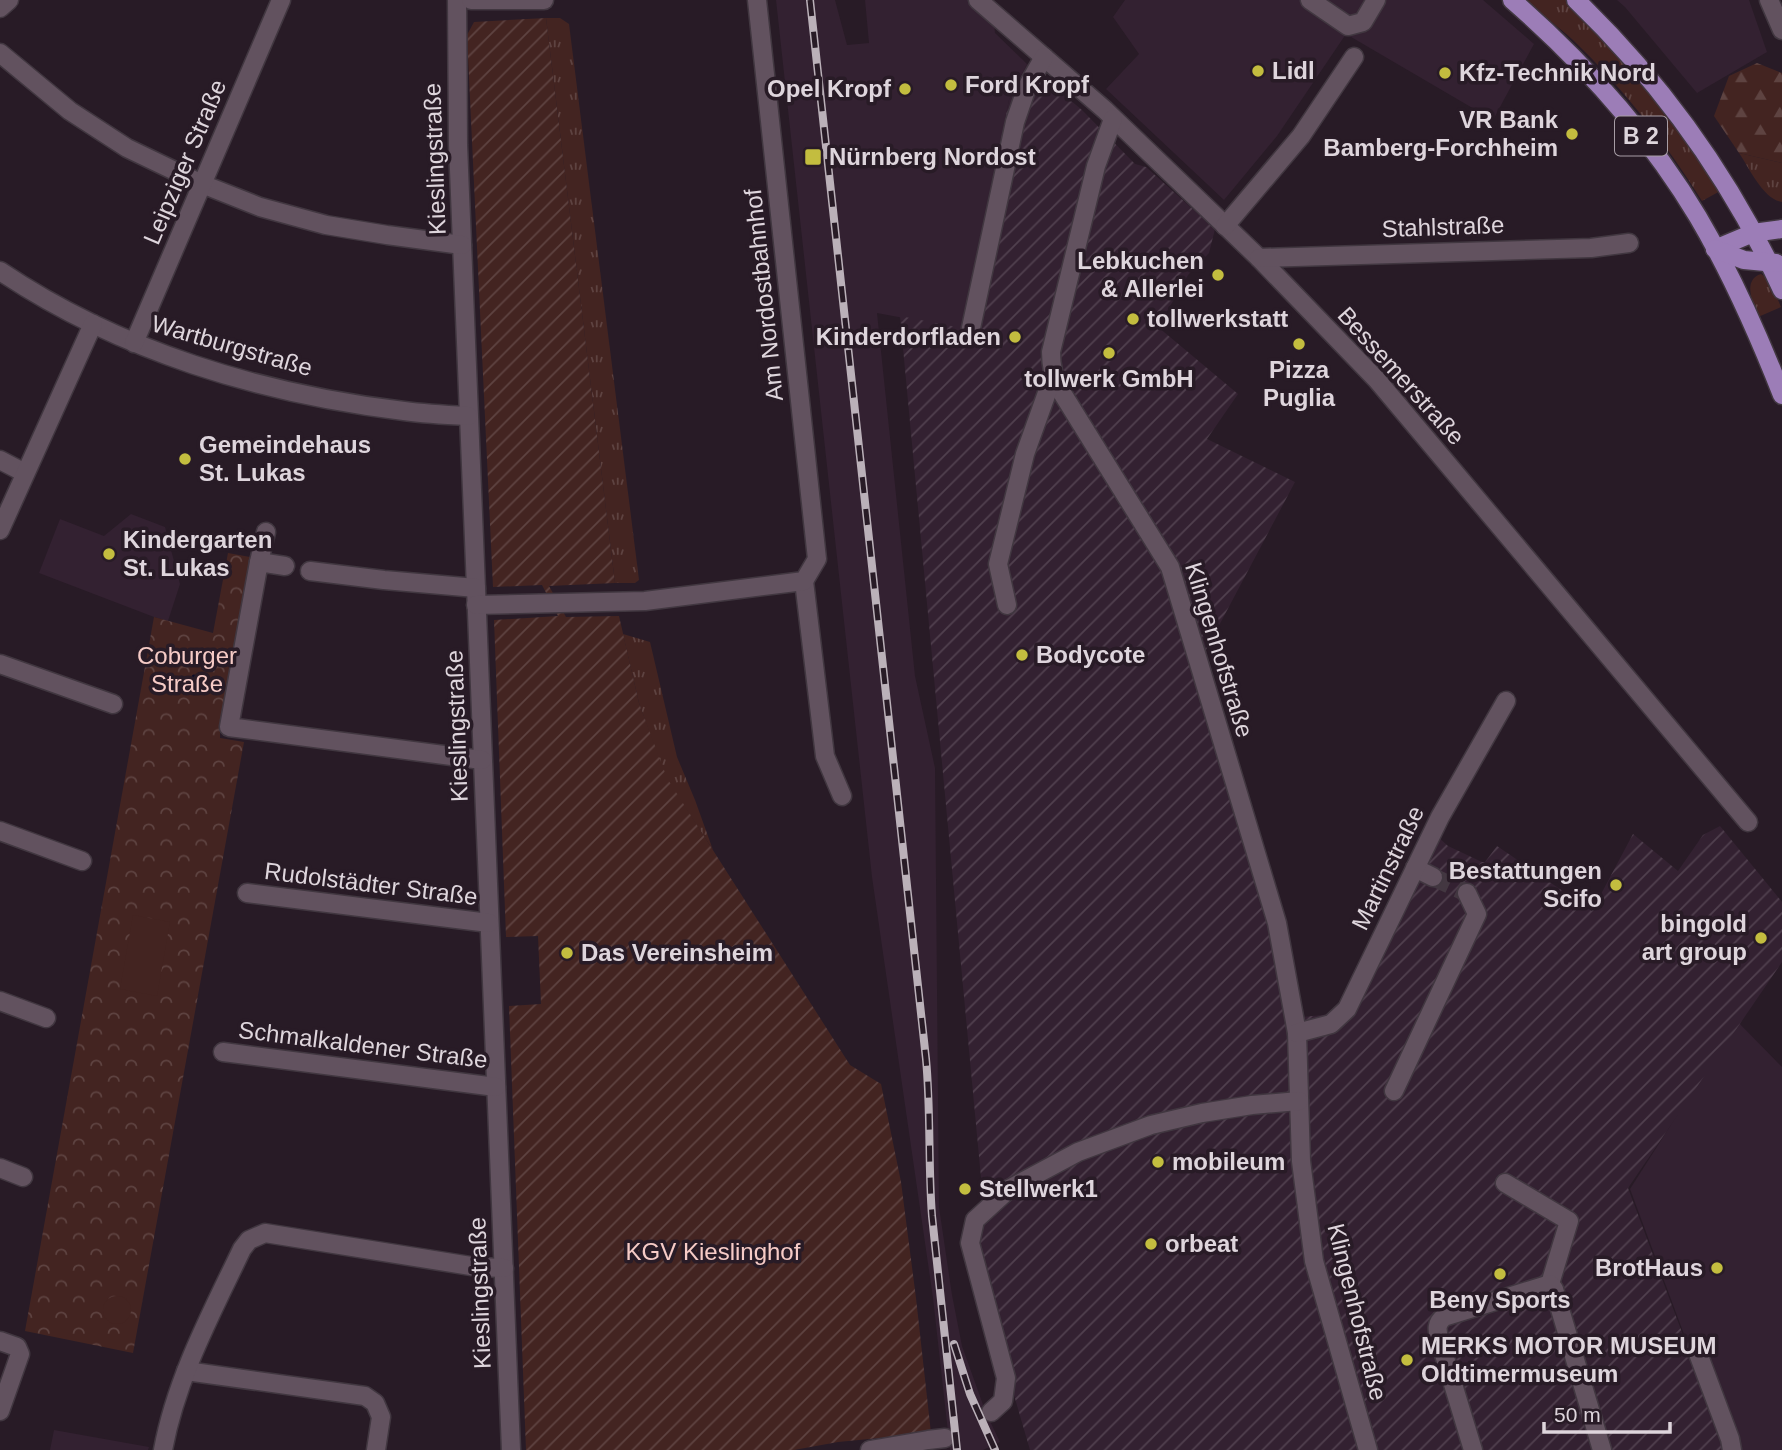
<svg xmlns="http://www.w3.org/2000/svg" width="1782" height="1450" font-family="Arial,sans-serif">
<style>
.built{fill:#332131}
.industrial{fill:url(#industrial-furrows)}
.grass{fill:url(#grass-tufts)}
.forest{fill:url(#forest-firs)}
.park{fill:url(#park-crowns)}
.garden{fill:url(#garden-furrows)}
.pitch{fill:#432421}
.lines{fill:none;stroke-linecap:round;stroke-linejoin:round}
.stream{stroke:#0b0c26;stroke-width:5}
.minor-tunnel{stroke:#433741;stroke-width:18;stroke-dasharray:18 9;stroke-linecap:butt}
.minor-casing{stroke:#413740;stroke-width:21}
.major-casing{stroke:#413740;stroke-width:21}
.minor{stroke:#62525f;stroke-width:18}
.major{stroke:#9c7db7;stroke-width:18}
.rail-casing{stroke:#bbb1b9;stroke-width:8}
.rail{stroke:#281b26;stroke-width:5;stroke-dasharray:16;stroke-linecap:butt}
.poi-dot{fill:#c3bd3f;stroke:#281b26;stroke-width:2.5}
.labels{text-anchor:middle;stroke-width:7;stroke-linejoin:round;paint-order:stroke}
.shield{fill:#281b26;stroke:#a79da5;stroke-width:2}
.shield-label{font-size:23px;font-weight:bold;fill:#ded5dc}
.poi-label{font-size:24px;font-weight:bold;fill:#ded5dc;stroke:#281b26;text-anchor:start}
.street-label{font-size:24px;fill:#ded5dc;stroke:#281b26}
.park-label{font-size:24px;fill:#f6cbc6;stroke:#281b26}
</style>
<defs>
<pattern id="industrial-furrows" width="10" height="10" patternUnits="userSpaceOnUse" patternTransform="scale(1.75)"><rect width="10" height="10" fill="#332131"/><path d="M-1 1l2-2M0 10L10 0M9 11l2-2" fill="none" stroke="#50404e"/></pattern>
<pattern id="grass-tufts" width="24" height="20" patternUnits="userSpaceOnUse" patternTransform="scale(1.75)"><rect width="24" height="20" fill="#432421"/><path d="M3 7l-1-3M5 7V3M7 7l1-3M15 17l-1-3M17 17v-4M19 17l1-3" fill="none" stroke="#5e4341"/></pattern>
<pattern id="forest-firs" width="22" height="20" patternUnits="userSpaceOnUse" patternTransform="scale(1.75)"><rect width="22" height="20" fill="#432421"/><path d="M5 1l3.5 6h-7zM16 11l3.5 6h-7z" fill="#5e4341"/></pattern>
<pattern id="park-crowns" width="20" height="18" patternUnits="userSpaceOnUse" patternTransform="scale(1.75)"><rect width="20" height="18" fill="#432421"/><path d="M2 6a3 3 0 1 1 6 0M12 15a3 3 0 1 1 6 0" fill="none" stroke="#5e4341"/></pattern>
<pattern id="garden-furrows" width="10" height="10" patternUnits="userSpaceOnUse" patternTransform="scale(1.75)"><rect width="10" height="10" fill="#432421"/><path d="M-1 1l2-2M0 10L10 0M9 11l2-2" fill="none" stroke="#5e4341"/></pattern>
</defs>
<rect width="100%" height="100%" fill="#281b26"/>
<!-- built -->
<g class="built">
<path d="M776,0H835L847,45L869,43L865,0H969L994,22L995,33L1027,64L1009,100L962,329L877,313L915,676L935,768L939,1207L952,1295L962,1346L986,1413L1000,1442L983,1450H950L933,1298L872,877Z"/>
<path d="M1125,0H1483L1534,44L1493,120L1346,34L1277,136L1224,200L1106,89L1139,54L1113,17Z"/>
<path d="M1617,0H1749L1767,52L1697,93L1625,7Z"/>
<path d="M131,514L165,527L180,584L168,621L154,617L39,573L60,519L104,536Z"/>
<path d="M1737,1021L1782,1067V1450H1727L1630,1189Z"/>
<path d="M54,1430L149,1447L148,1450H50Z"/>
</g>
<!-- industrial -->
<path class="industrial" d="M1027,64L1082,110L1135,164L1146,167L1215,229L1209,253L1188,275L1158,327L1238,394L1207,439L1295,482L1206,650L1277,902L1302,1017L1333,1014L1426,826L1448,846L1482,862H1485L1497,846L1592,911L1633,834L1678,871L1703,835L1720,826L1782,902V962L1628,1188L1726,1450H1030L966,1230L983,1199L900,316L962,328L1009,100Z"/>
<!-- grass -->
<g class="grass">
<path d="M1522,0H1569L1638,71L1722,190L1702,201C1666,143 1623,88 1573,40C1557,25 1539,13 1522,0Z"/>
<path d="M546,18H560L569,24L639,580L635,583H615Z"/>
<path d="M1739,153L1782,163V202C1763,199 1750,169 1739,153Z"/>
<path d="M1761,274C1772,280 1776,296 1781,307L1758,317C1753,303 1742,280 1761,274Z"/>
<path d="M623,634L650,642L677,757L695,800L713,850L666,778L639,703Z"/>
</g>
<!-- forest -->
<path class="forest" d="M1757,63L1782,73V163L1739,153L1714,116L1729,76Z"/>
<!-- park -->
<path class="park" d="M228,553L250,557L220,721V738L244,742L133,1353L25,1331L154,617L213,633Z"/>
<!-- garden -->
<path class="garden" d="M546,18L615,583L549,586L566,617L619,616L639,703L667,778L850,1065L881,1084L901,1182L916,1298L931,1433L838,1442L794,1450H526L509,1006L541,1004L538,936L506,937L494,620L558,616L542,585L493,587L467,35L474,22Z"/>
<!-- pitch -->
<g class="pitch">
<path d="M133,915L170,922L157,996L120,989Z"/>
<circle cx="117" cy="1310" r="14"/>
</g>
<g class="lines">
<!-- stream -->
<path class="stream" d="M169,688L176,685L201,688L203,684L201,680L194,677"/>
<!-- minor-tunnel -->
<path class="minor-tunnel" d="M1433,877L1467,893"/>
<defs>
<g id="minor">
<path d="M457,0L458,145L511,1450"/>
<path d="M471,0H544"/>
<path d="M978,0L1105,110L1259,258L1377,380L1748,822"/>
<path d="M1310,0L1348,26L1363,22L1376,0"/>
<path d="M1769,0L1782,30"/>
<path d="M0,8L9,0"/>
<path d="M0,53L70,111L127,148L202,184L260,207L326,225L387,235L462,245"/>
<path d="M1113,119L1096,166L1051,352C1051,366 1053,376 1059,388L1170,567L1277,923L1297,1033L1301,1161L1314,1261L1368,1450"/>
<path d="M1225,226L1301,136L1354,57"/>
<path d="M1259,258L1591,248L1629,243"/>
<path d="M0,271C119,351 262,394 404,411C426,414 447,415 468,416"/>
<path d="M971,328L1015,122L1027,87L1044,57"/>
<path d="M134,343L281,0"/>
<path d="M0,460L25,473"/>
<path d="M0,530L93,324"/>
<path d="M259,562L266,532"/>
<path d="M285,566L259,562L229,727L482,760"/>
<path d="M310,571L384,580L476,588"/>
<path d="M804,581L825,756L842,796"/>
<path d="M476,605L645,601L804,581L817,559L757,0"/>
<path d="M1007,605L998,564L1025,454L1053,376"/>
<path d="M0,664L113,704"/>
<path d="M0,831L82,861"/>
<path d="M1415,868L1433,877"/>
<path d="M247,893L489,923"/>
<path d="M0,1001L46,1018"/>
<path d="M1297,1033L1331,1024L1347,1009L1440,817L1506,701"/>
<path d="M223,1052L496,1087"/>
<path d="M1394,1091L1477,914L1467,893"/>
<path d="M0,1168L23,1177"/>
<path d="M1505,1183L1569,1221L1550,1284"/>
<path d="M0,1341L17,1347L20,1354L0,1411"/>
<path d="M1696,1348L1730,1439L1732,1450"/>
<path d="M186,1371L365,1396L375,1403L381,1417L376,1450"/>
<path d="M991,1412L1003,1401L1006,1378L970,1243L975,1220L1009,1189L1078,1152L1151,1125L1202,1113L1252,1105L1299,1101"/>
<path d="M163,1450C176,1379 211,1314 242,1249L249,1240L265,1233L477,1267L504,1268"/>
<path d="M870,1450L928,1440L945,1438"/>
<path d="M1473,1450L1439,1338C1437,1330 1436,1323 1444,1317L1550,1284L1554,1289L1602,1450"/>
</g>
<g id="major">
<path d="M1512,0C1583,62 1649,135 1698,217C1731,273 1758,334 1782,395"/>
<path d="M1576,0C1662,83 1732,181 1782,290"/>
<path d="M1715,249L1753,233L1782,229"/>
<path d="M1715,249L1744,260L1776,263"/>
</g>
</defs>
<!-- minor casing -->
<use href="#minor" class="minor-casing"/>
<!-- major casing -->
<use href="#major" class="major-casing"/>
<!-- minor -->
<use href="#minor" class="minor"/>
<!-- major -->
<use href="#major" class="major"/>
<defs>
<g id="rail">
<path d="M810,0L926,1059C931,1112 928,1164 932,1216L957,1450"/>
<path d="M954,1344L970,1394L995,1450"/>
</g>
</defs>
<!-- rail casing -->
<use href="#rail" class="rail-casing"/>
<!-- rail -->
<use href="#rail" class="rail"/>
</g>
<!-- markers -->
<g class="poi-dot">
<circle cx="1258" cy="71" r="7"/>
<circle cx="1445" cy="73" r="7"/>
<circle cx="951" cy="85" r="7"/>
<circle cx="905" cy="89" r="7"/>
<circle cx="1572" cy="134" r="7"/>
<rect x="804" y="148" width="18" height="18" rx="3.5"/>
<circle cx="1218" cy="275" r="7"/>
<circle cx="1133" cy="319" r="7"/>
<circle cx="1015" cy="337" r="7"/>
<circle cx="1299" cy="344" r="7"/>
<circle cx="1109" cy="353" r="7"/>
<circle cx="185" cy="459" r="7"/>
<circle cx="109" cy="554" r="7"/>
<circle cx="1022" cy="655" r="7"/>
<circle cx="1616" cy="885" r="7"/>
<circle cx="1761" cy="938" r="7"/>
<circle cx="567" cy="953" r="7"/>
<circle cx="1158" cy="1162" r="7"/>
<circle cx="965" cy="1189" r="7"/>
<circle cx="1151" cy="1244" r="7"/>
<circle cx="1717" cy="1268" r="7"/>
<circle cx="1500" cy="1274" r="7"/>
<circle cx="1407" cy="1360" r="7"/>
</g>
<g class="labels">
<!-- shield labels -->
<rect class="shield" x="1615" y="116.5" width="52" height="39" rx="5"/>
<g class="shield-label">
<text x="1641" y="144">B 2</text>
</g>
<!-- poi labels -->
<g class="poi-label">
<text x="1272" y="79">Lidl</text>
<text x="1459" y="81">Kfz-Technik Nord</text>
<text x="965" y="93">Ford Kropf</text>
<text x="891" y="97" text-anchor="end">Opel Kropf</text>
<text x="1558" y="128" text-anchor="end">VR Bank<tspan x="1558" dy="28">Bamberg-Forchheim</tspan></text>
<text x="829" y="165">Nürnberg Nordost</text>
<text x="1204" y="269" text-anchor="end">Lebkuchen<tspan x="1204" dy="28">&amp; Allerlei</tspan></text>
<text x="1147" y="327">tollwerkstatt</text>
<text x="1001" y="345" text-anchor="end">Kinderdorfladen</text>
<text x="1299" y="378" text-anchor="middle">Pizza<tspan x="1299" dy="28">Puglia</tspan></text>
<text x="1109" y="387" text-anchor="middle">tollwerk GmbH</text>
<text x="199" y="453">Gemeindehaus<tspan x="199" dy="28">St. Lukas</tspan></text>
<text x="123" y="548">Kindergarten<tspan x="123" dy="28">St. Lukas</tspan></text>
<text x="1036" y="663">Bodycote</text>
<text x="1602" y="879" text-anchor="end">Bestattungen<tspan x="1602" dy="28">Scifo</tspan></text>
<text x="1747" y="932" text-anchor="end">bingold<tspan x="1747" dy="28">art group</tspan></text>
<text x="581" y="961">Das Vereinsheim</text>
<text x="1172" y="1170">mobileum</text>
<text x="979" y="1197">Stellwerk1</text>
<text x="1165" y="1252">orbeat</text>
<text x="1703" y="1276" text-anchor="end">BrotHaus</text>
<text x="1500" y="1308" text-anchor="middle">Beny Sports</text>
<text x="1421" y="1354">MERKS MOTOR MUSEUM<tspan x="1421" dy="28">Oldtimermuseum</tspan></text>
</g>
<!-- street labels -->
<g class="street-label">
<text transform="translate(435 159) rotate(-92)" y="8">Kieslingstraße</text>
<text transform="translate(185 162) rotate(-67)" y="8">Leipziger Straße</text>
<text transform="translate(1443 227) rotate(-2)" y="8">Stahlstraße</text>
<text transform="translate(764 295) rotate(-96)" y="8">Am Nordostbahnhof</text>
<text transform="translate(232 346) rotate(16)" y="8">Wartburgstraße</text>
<text transform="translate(1401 376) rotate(48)" y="8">Bessemerstraße</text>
<text transform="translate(1219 650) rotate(73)" y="8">Klingenhofstraße</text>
<text transform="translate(457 726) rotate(-92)" y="8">Kieslingstraße</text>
<text transform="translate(1388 868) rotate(-64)" y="8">Martinstraße</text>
<text transform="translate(371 884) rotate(7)" y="8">Rudolstädter Straße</text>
<text transform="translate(363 1045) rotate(7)" y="8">Schmalkaldener Straße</text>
<text transform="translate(480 1293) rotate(-92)" y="8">Kieslingstraße</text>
<text transform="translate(1357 1312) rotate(76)" y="8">Klingenhofstraße</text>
</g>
<!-- park labels -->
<g class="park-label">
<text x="187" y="664">Coburger<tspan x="187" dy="28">Straße</tspan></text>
<text x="713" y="1260">KGV Kieslinghof</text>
</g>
</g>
<!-- scale -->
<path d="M1544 1422v10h126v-10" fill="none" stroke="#ded5dc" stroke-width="3.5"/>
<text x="1554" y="1422" font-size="21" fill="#ded5dc" stroke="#281b26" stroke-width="5" paint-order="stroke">50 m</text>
</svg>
